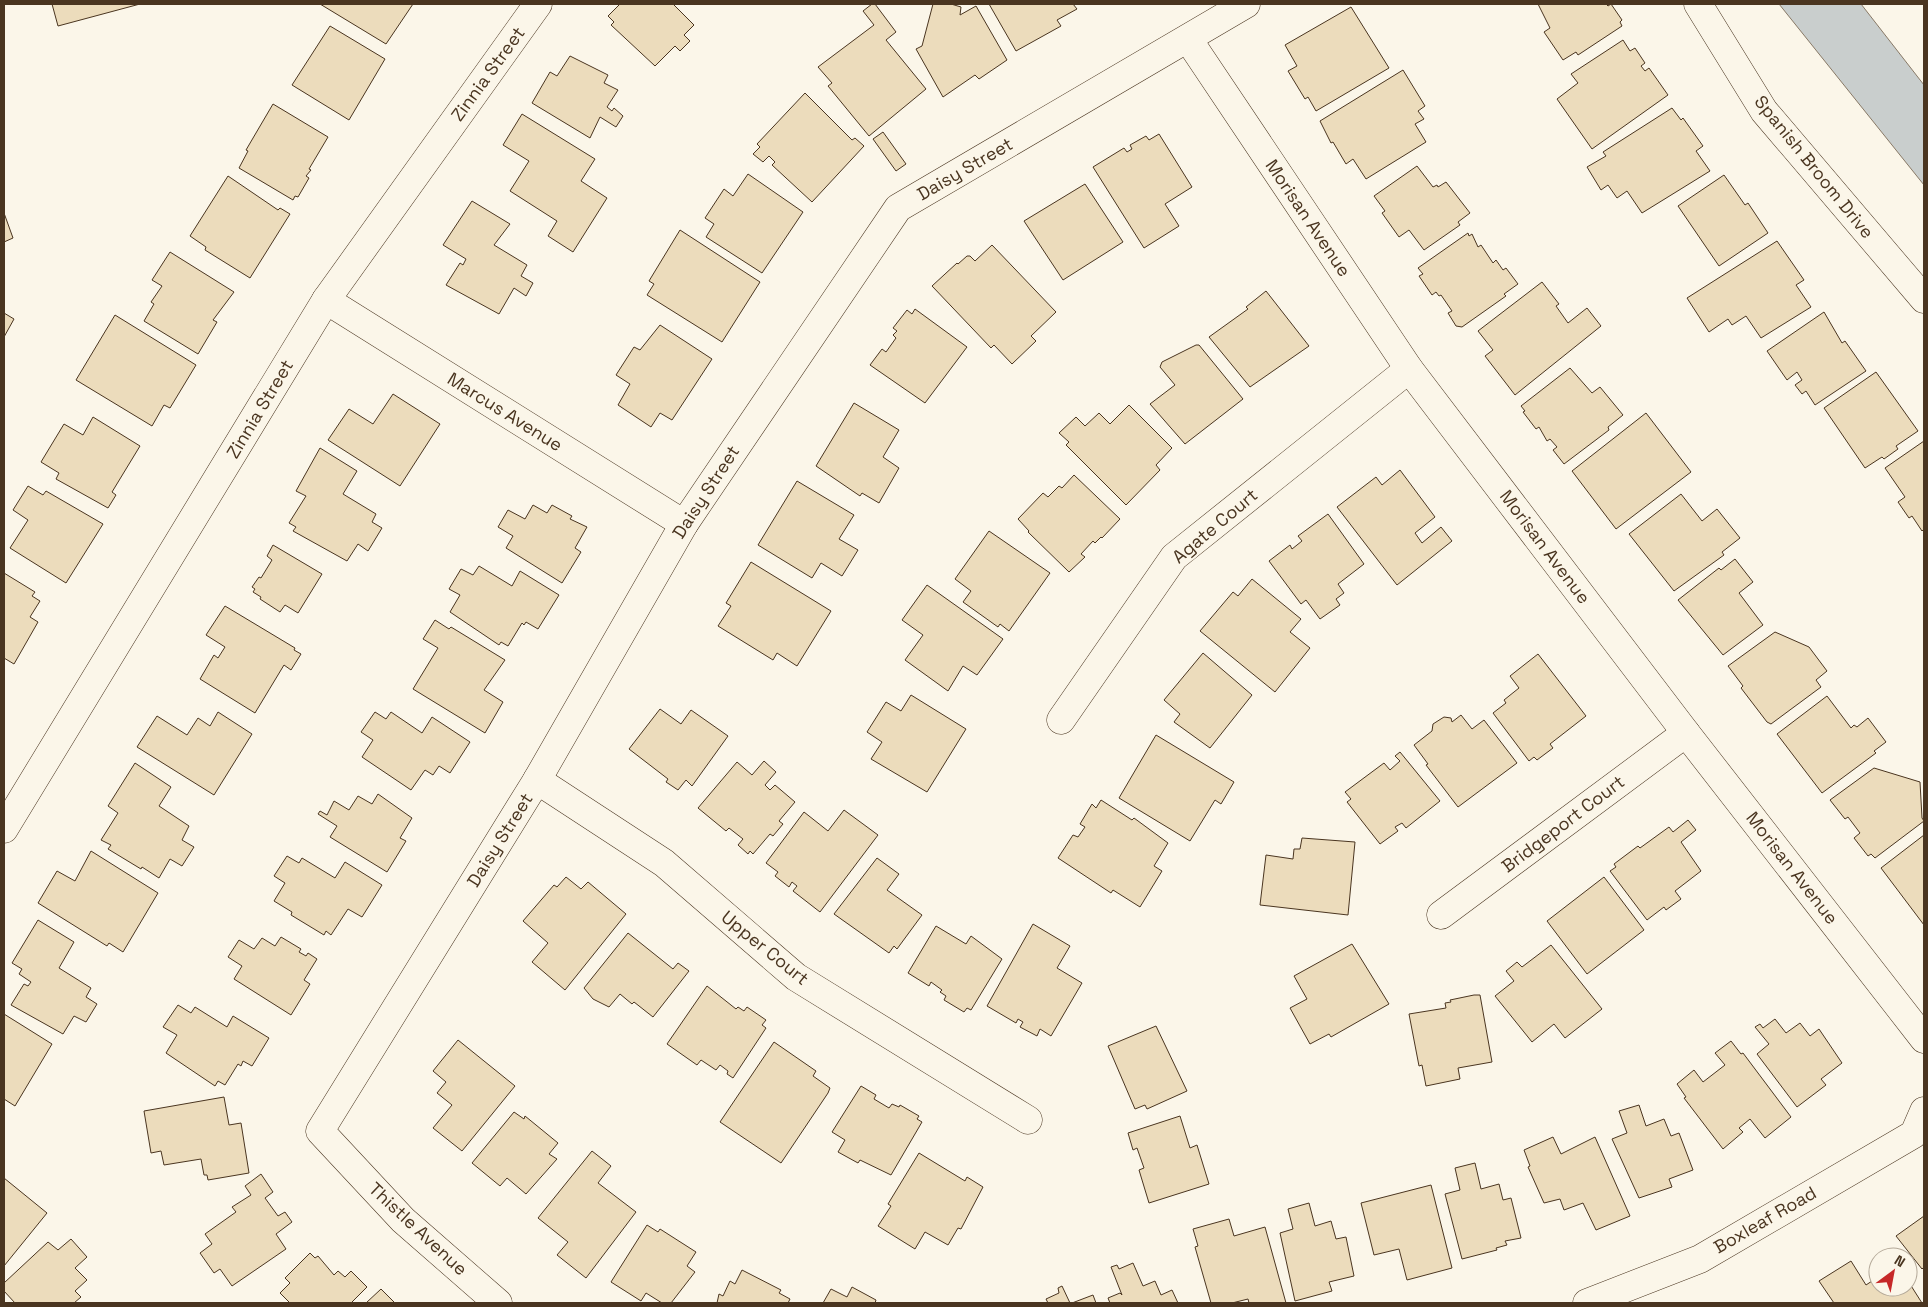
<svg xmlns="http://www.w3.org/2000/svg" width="1928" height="1307" font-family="'Space Grotesk',sans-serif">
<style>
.water{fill:#c9cecd;stroke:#887966}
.building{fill:#ecdcbc;stroke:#4a3520}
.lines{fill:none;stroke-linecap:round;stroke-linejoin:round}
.minor-casing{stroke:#4a3520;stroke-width:29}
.minor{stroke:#fbf6e9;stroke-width:28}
.labels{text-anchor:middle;stroke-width:4;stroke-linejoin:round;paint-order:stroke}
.street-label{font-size:18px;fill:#4a3520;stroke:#fbf6e9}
</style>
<rect width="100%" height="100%" fill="#fbf6e9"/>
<!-- water -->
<path class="water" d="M1779,4H1861L1924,85V185Z"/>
<!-- building -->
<g class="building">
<path d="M52,4H140L58,26Z"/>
<path d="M320,4H413L386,44Z"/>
<path d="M620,4H673L694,25L684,35L690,41L680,51L675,46L655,66L611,25L614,22L608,16Z"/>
<path d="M872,4H875L896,32L886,40L926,89L869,136L828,86L832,83L818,67L874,25L863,11Z"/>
<path d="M933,4H951L961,7L960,15L976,6L1007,60L979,79L975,75L943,97L916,49L922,46Z"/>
<path d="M989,4H1073L1077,9L1057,20L1061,26L1016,51Z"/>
<path d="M1538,4H1606L1608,6L1611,4L1622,20L1620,22L1622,26L1578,55L1576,52L1563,60L1544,32L1550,28Z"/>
<path d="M1351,7L1389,68L1316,111L1308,97L1305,99L1288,71L1297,66L1285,45Z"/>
<path d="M330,26L385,59L349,120L292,85Z"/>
<path d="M1623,40L1630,51L1635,48L1645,63L1641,66L1645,71L1649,68L1668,95L1592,149L1557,99L1578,83L1571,74Z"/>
<path d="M570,56L608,75L604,83L618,90L607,107L612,111L614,108L623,116L616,127L600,117L590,138L532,103L550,72L557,76Z"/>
<path d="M1403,70L1425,106L1418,111L1424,119L1415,124L1426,142L1366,179L1353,159L1346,164L1333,142L1331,143L1320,121Z"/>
<path d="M805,93L852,140L855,138L864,146L812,202L772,165L775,162L769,156L763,162L753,154L760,147L757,144Z"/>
<path d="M273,104L328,137L309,169L311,170L306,176L309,178L298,197L295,196L293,200L239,168L248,151L246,150Z"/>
<path d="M1672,108L1681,120L1683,118L1703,146L1696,151L1710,171L1642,213L1627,191L1617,198L1608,185L1601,190L1587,167L1606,156L1603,152Z"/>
<path d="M522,114L595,159L581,181L607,198L573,252L548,236L557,221L510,191L529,161L503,145Z"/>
<path d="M883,132L906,164L896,171L873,139Z"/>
<path d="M1159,134L1192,187L1165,204L1179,226L1144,248L1093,167L1124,148L1127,152L1132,149L1130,145L1146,136L1149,140Z"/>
<path d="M1417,166L1433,187L1437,185L1438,187L1446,182L1470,213L1458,222L1460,225L1424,250L1409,230L1399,237L1382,213L1385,211L1374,196Z"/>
<path d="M748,174L803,212L762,273L706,237L714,224L705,218L724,189L733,196Z"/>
<path d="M1724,175L1745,205L1748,203L1768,233L1719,266L1678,206Z"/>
<path d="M228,176L278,210L280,208L290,214L250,278L205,250L206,247L190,236Z"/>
<path d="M1085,184L1123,242L1063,280L1024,221Z"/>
<path d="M472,201L510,224L494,245L527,265L521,276L533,283L526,296L514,288L499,314L446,285L460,263L463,265L466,259L443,245Z"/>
<path d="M4,213L13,238L4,242Z"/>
<path d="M680,230L760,282L722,342L647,295L654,284L649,281Z"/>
<path d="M1468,233L1469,236L1472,234L1478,247L1481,245L1493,263L1496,260L1503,270L1506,268L1518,284L1504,294L1506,296L1462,327L1456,326L1448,313L1452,311L1441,295L1439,296L1436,292L1432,295L1419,276L1423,274L1418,268Z"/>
<path d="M1777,241L1804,280L1796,285L1811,307L1761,338L1746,316L1732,325L1728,319L1709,332L1687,298Z"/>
<path d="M992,245L1056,312L1031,336L1036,341L1012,364L994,345L991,348L932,286L957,263L958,264L967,256H970L975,261Z"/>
<path d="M170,252L234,292L213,320L217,322L198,354L144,321L154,304L151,302L162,286L152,280Z"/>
<path d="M1542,282L1559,304L1556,306L1568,323L1587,308L1601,326L1515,395L1485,356L1493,350L1478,331Z"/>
<path d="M1266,291L1309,346L1250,387L1209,337L1248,309L1246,307Z"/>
<path d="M915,309L967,347L925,403L870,365L882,349L886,352L896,338L893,335L897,331L893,328L907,310L912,314Z"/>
<path d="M1824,312L1842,343L1845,341L1866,371L1815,405L1806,391L1802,394L1795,385L1802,380L1797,372L1787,380L1767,351Z"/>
<path d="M4,313L14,319L4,337Z"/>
<path d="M115,315L196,365L170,408L164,405L152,426L76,380Z"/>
<path d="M660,325L712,359L672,420L660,413L651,427L618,405L630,384L616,375L634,347L640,350Z"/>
<path d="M1196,345H1199L1243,399L1185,444L1150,404L1175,385L1160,367L1162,362Z"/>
<path d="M1570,368L1592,393L1600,387L1623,415L1608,427L1609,430L1564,464L1553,450L1557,447L1550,439L1547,441L1539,427L1536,429L1523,412L1525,411L1521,406Z"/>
<path d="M1876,372L1918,431L1896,446L1898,449L1884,459L1882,457L1865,468L1824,408Z"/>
<path d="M393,394L440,424L400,486L328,440L349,409L373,424Z"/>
<path d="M854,403L899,430L883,457L899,468L879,503L862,493L860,496L816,466Z"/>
<path d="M1129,405L1172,448L1156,465L1160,470L1126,505L1066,445L1069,442L1059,433L1076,417L1085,426L1099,413L1110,424Z"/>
<path d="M1646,413L1691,472L1616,529L1572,471Z"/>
<path d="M93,417L140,446L112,492L116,495L108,508L56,479L59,473L41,462L64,424L83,435Z"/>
<path d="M1924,441V529L1922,531L1912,516L1909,518L1898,502L1905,497L1885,468Z"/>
<path d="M320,448L357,471L343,494L376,514L372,522L382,528L368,551L358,544L347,561L293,531L296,527L289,523L306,496L296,491Z"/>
<path d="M1400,470L1435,517L1415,533L1422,543L1441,527L1452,541L1397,585L1337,507L1376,477L1382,485Z"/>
<path d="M1074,475L1120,519L1102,538L1101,537L1095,543L1093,541L1081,554L1085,557L1069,572L1028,532L1029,531L1018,519L1043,493L1048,497L1059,486L1062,488Z"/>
<path d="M797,481L854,515L839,539L858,550L842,576L821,563L812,578L758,545Z"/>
<path d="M28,486L43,495L46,491L103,524L66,583L10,548L28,520L13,510Z"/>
<path d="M1681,494L1702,521L1717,509L1740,538L1722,552L1724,555L1674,591L1629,534Z"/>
<path d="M533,505L547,513L552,505L572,516L570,519L587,527L575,548L581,552L562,583L506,548L513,536L498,527L508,510L525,519Z"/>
<path d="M1328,514L1364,564L1338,584L1344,593L1336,599L1340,605L1320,619L1306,600L1301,604L1269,561L1290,545L1292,549L1302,541L1298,536Z"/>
<path d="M989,531L1050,573L1009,631L1000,624L998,627L963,602L971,591L955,579Z"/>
<path d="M273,545L322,574L298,613L285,605L280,612L260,599L261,597L253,592L255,589L252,587L259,577L261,578L272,560L267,556Z"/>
<path d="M1735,559L1753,582L1739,593L1763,625L1723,655L1678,600L1719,568L1721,570Z"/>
<path d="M751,562L831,611L797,666L777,653L773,660L718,626L731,606L726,603Z"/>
<path d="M479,566L512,586L520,571L559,595L538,629L526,622L524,625L522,623L508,646L501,642L499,645L450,612L460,595L449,589L461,569L473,575Z"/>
<path d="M4,573L35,592L32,596L40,601L30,617L38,622L14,664L4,658Z"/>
<path d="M1252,579L1301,619L1290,632L1310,648L1275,692L1200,631L1233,592L1238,596Z"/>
<path d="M927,585L1003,639L977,675L963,666L948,691L905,660L923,635L902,620Z"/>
<path d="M225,606L295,648L294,650L301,654L291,670L284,665L255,713L200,679L214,655L218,658L225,647L206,635Z"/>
<path d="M435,620L449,629L451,627L505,660L484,690L503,702L485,733L413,689L438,648L423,639Z"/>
<path d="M1775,632L1809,647L1827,671L1816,680L1821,687L1771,724L1767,722L1741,688L1743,686L1728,666Z"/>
<path d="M1203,653L1252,695L1210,748L1174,722L1180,714L1164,700Z"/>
<path d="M1538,654L1586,716L1550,744L1553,748L1537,760L1534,757L1529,761L1493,713L1506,703L1504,700L1519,688L1510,676Z"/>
<path d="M911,695L966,729L927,792L871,759L882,742L867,732L886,702L901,711Z"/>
<path d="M1827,696L1851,728L1854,725L1857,727L1868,718L1886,742L1874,751L1876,753L1822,793L1777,734Z"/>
<path d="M660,709L681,724L691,710L728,736L692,786L686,780L678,790L666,782L668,779L629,749Z"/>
<path d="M218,712L252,734L214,795L137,747L157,716L187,735L198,718L210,726Z"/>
<path d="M375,712L386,719L391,712L422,733L432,717L470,742L450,773L439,766L433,775L425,770L411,790L362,757L373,740L361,732Z"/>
<path d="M1461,715L1472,729L1484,720L1517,763L1458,807L1426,765L1428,764L1414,745L1432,731L1433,724L1444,717L1451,718L1452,722Z"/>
<path d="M1156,735L1234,782L1221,804L1215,800L1190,841L1119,798Z"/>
<path d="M1400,752L1440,801L1406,828L1402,823L1395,827L1398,831L1380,844L1347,802L1351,799L1345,792L1384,763L1390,770L1400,761L1395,756Z"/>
<path d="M764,761L776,772L765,785L770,790L775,785L795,802L779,821L783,824L773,836L770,834L753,854L750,851L748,854L738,845L743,839L729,828L726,831L698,808L737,762L752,775Z"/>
<path d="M135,763L171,787L159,806L189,826L182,840L194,847L182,866L170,859L159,878L142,867L141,869L108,849L111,845L101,840L118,813L108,806Z"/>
<path d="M1874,768L1920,782L1922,818L1924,821L1875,858L1871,854L1868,856L1854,838L1860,833L1848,817L1845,819L1830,800Z"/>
<path d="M378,794L412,818L400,838L406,841L387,872L330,837L337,826L318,814L320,811L327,815L334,801L349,810L358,796L372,804Z"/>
<path d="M1101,800L1132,820L1134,818L1168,843L1154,866L1162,871L1140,907L1113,890L1111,893L1058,858L1073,835L1078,837L1085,827L1080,824L1092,804L1096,808Z"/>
<path d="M844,810L878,835L820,912L793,891L797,886L792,882L789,887L775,876L778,872L766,863L804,812L828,831Z"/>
<path d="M1688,820L1696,830L1681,842L1701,871L1675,891L1681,899L1666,910L1664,907L1647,920L1610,871L1616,867L1614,864L1638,846L1640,848L1669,827L1673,832Z"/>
<path d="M1924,835V925L1881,868Z"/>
<path d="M1302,838L1355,842L1348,915L1260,905L1266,855L1293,859L1294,849H1300Z"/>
<path d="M91,851L158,893L123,952L109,943L107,946L38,903L57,871L75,881Z"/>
<path d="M287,856L299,863L302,858L335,878L345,862L382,885L362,917L348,909L331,935L326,931L324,935L291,915L292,912L274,901L285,883L274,876Z"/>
<path d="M877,858L899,874L887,890L922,915L897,949L894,946L889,953L834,914Z"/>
<path d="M566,877L581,889L588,882L626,914L565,990L532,962L548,943L523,921L554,885L557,887Z"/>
<path d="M1604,877L1644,930L1587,974L1547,921Z"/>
<path d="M38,920L74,942L59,968L91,988L86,997L97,1004L86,1022L74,1016L63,1034L11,1005L24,984L28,986L31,982L19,974L22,969L12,963Z"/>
<path d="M1033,924L1070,946L1057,968L1082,983L1051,1036L1040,1029L1037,1036L1020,1027L1023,1022L1018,1019L1016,1023L987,1006Z"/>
<path d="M936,926L966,944L971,936L1002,959L971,1010L967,1008L964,1012L944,1000L946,996L940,992L942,990L931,982L929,986L908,973Z"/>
<path d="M628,933L673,969L678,963L689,971L653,1017L634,1002L632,1004L620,994L609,1007L593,999L584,988Z"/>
<path d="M281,937L301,949L299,952L306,956L308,953L317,959L304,980L310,984L291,1015L234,979L242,966L228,957L239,940L254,949L262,938L275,946Z"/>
<path d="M1352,944L1389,1004L1331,1037L1329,1034L1310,1044L1290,1008L1307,999L1294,976Z"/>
<path d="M1551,945L1602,1009L1565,1038L1554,1024L1532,1042L1495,996L1514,981L1506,971L1517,962L1522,967Z"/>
<path d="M707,986L736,1009L738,1007L744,1011L747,1007L766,1020L762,1025L766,1028L733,1078L727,1074L728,1071L720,1065L716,1070L701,1060L697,1065L667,1044Z"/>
<path d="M1474,995H1480L1492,1062L1458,1068L1460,1079L1426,1086L1422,1065L1419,1066L1409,1014L1446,1008L1445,1003L1451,1002L1450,1000Z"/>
<path d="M178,1005L191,1013L195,1007L227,1027L233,1016L269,1038L252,1066L243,1061L241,1066L238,1064L225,1085L218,1081L215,1086L166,1053L177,1035L163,1027Z"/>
<path d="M4,1014L52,1044L15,1106L4,1099Z"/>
<path d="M1775,1019L1786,1033L1800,1023L1810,1036L1819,1029L1842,1063L1821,1079L1826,1085L1797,1107L1757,1054L1769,1044L1755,1027L1760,1024L1763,1028Z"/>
<path d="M1156,1026L1187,1091L1147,1109L1145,1105L1135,1109L1108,1046Z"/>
<path d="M458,1040L515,1086L462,1151L433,1128L452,1105L437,1093L446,1082L433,1071Z"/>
<path d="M1731,1041L1741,1054L1743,1053L1791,1117L1765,1138L1750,1119L1739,1128L1743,1132L1723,1149L1684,1098L1686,1097L1677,1084L1694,1070L1703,1082L1725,1065L1715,1053Z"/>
<path d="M774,1042L816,1071L813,1076L830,1088L828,1093L781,1163L720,1122Z"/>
<path d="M861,1086L876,1095L874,1099L889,1108L892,1104L899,1107L900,1105L919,1116L917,1119L922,1122L891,1175L860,1160L858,1163L838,1152L845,1140L832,1132Z"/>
<path d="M224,1097L229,1125L241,1123L249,1173L208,1180L207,1175H204L201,1159L164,1165L161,1151L151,1153L144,1111Z"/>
<path d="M1639,1105L1646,1126L1664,1119L1671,1136L1679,1133L1693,1170L1669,1179L1672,1187L1639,1198L1612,1139L1627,1133L1619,1111Z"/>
<path d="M514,1112L524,1119L525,1116L558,1143L549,1154L557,1159L526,1194L507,1178L500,1186L472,1163Z"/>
<path d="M1180,1116L1190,1148L1197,1145L1209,1184L1149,1203L1139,1170L1144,1168L1137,1148L1133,1150L1128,1133Z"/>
<path d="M1553,1137L1561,1154L1595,1137L1630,1216L1596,1230L1583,1203L1564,1210L1560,1199L1544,1203L1528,1167L1530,1166L1524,1150Z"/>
<path d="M592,1151L611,1166L598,1183L636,1212L586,1278L557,1255L568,1242L538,1218Z"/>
<path d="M919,1153L965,1181L967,1177L983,1187L961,1229L958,1228L948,1245L925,1232L915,1249L878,1226L891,1206L888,1204Z"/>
<path d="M1475,1163L1481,1189L1499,1184L1503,1200L1511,1198L1521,1238L1505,1241L1507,1245L1496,1248L1497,1250L1462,1259L1445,1194L1460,1190L1455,1168Z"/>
<path d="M261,1174L273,1192L265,1198L278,1216L285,1212L292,1222L276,1234L286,1249L232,1286L220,1269L214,1273L200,1253L212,1244L205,1234L236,1212L232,1207L251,1195L245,1186Z"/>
<path d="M4,1178L47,1213L4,1266Z"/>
<path d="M1431,1185L1452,1268L1407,1280L1399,1249L1374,1255L1361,1203Z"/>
<path d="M1309,1203L1315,1226L1331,1221L1336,1239L1346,1237L1354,1276L1329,1282L1332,1291L1295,1301L1280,1233L1293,1229L1288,1209Z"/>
<path d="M1924,1216V1267L1922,1269L1896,1236Z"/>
<path d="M1229,1219L1234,1236L1265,1227L1286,1303H1249L1248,1299L1232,1303H1211L1195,1247L1198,1246L1193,1229Z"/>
<path d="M647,1225L658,1232L660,1229L696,1252L687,1266L695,1272L671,1303H662L646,1293L641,1301L611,1282Z"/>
<path d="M71,1239L87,1257L75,1268L87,1280L75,1291L81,1297L74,1303H15L4,1291V1283L48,1242L58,1250Z"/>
<path d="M310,1253L315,1258L318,1256L334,1275L338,1271L345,1277L351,1271L367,1287L351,1303H290L280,1293L290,1283L285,1278Z"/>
<path d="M1851,1261L1866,1285L1878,1277V1287H1908V1281L1922,1303H1834L1819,1281Z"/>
<path d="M1133,1263L1143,1286L1155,1281L1161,1295L1172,1290L1178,1303H1110L1108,1298L1120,1293L1122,1295L1111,1267L1117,1265L1119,1269Z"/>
<path d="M742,1270L781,1290L779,1293L790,1299L788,1303H717L719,1294L723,1296L730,1281L735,1284Z"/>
<path d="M1062,1286L1070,1303H1048L1046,1299L1059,1293L1058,1288Z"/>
<path d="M852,1287L876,1300L875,1303H823L831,1289L847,1297Z"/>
<path d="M381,1289L395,1303H366Z"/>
<path d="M1093,1295L1096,1303H1072Z"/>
</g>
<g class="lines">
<defs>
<g id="minor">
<path d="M1698,4L1764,111L1924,299"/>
<path d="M1188,39L1409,369L1686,733L1924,1039"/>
<path d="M326,300L684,524"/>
<path d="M1061,720L1174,557L1409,369"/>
<path d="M537,780L664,863L796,977L1028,1120"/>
<path d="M4,829L326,300L538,4"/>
<path d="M1441,915L1686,733"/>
<path d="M498,1303L403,1220L320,1131L537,780L684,524L898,208L1246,4"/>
<path d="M1587,1303L1700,1259L1914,1134L1924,1111"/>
</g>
</defs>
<!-- minor casing -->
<use href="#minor" class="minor-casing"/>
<!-- minor -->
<use href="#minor" class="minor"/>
</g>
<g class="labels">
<!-- street labels -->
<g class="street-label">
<text transform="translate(488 74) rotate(-54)" y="6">Zinnia Street</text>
<text transform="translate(1814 167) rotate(51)" y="6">Spanish Broom Drive</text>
<text transform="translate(965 169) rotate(-30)" y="6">Daisy Street</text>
<text transform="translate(1308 218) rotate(56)" y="6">Morisan Avenue</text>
<text transform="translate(260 409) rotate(-59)" y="6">Zinnia Street</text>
<text transform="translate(505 412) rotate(32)" y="6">Marcus Avenue</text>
<text transform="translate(706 492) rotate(-57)" y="6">Daisy Street</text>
<text transform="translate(1215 526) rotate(-40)" y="6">Agate Court</text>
<text transform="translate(1545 547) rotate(53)" y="6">Morisan Avenue</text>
<text transform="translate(1563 824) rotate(-37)" y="6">Bridgeport Court</text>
<text transform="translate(500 840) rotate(-58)" y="6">Daisy Street</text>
<text transform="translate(1792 868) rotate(52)" y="6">Morisan Avenue</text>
<text transform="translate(765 948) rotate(39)" y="6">Upper Court</text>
<text transform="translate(1765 1220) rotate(-30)" y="6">Boxleaf Road</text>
<text transform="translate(418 1229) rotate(43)" y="6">Thistle Avenue</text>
</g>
</g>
<!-- border -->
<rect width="1928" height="1307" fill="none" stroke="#4a3520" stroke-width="10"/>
<!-- north arrow -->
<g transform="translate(1893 1272) rotate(32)"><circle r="24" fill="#fbf6e9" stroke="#b4a999"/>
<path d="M0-4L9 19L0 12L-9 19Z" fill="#c62828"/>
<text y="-8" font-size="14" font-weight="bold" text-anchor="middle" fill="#4a3520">N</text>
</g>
</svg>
